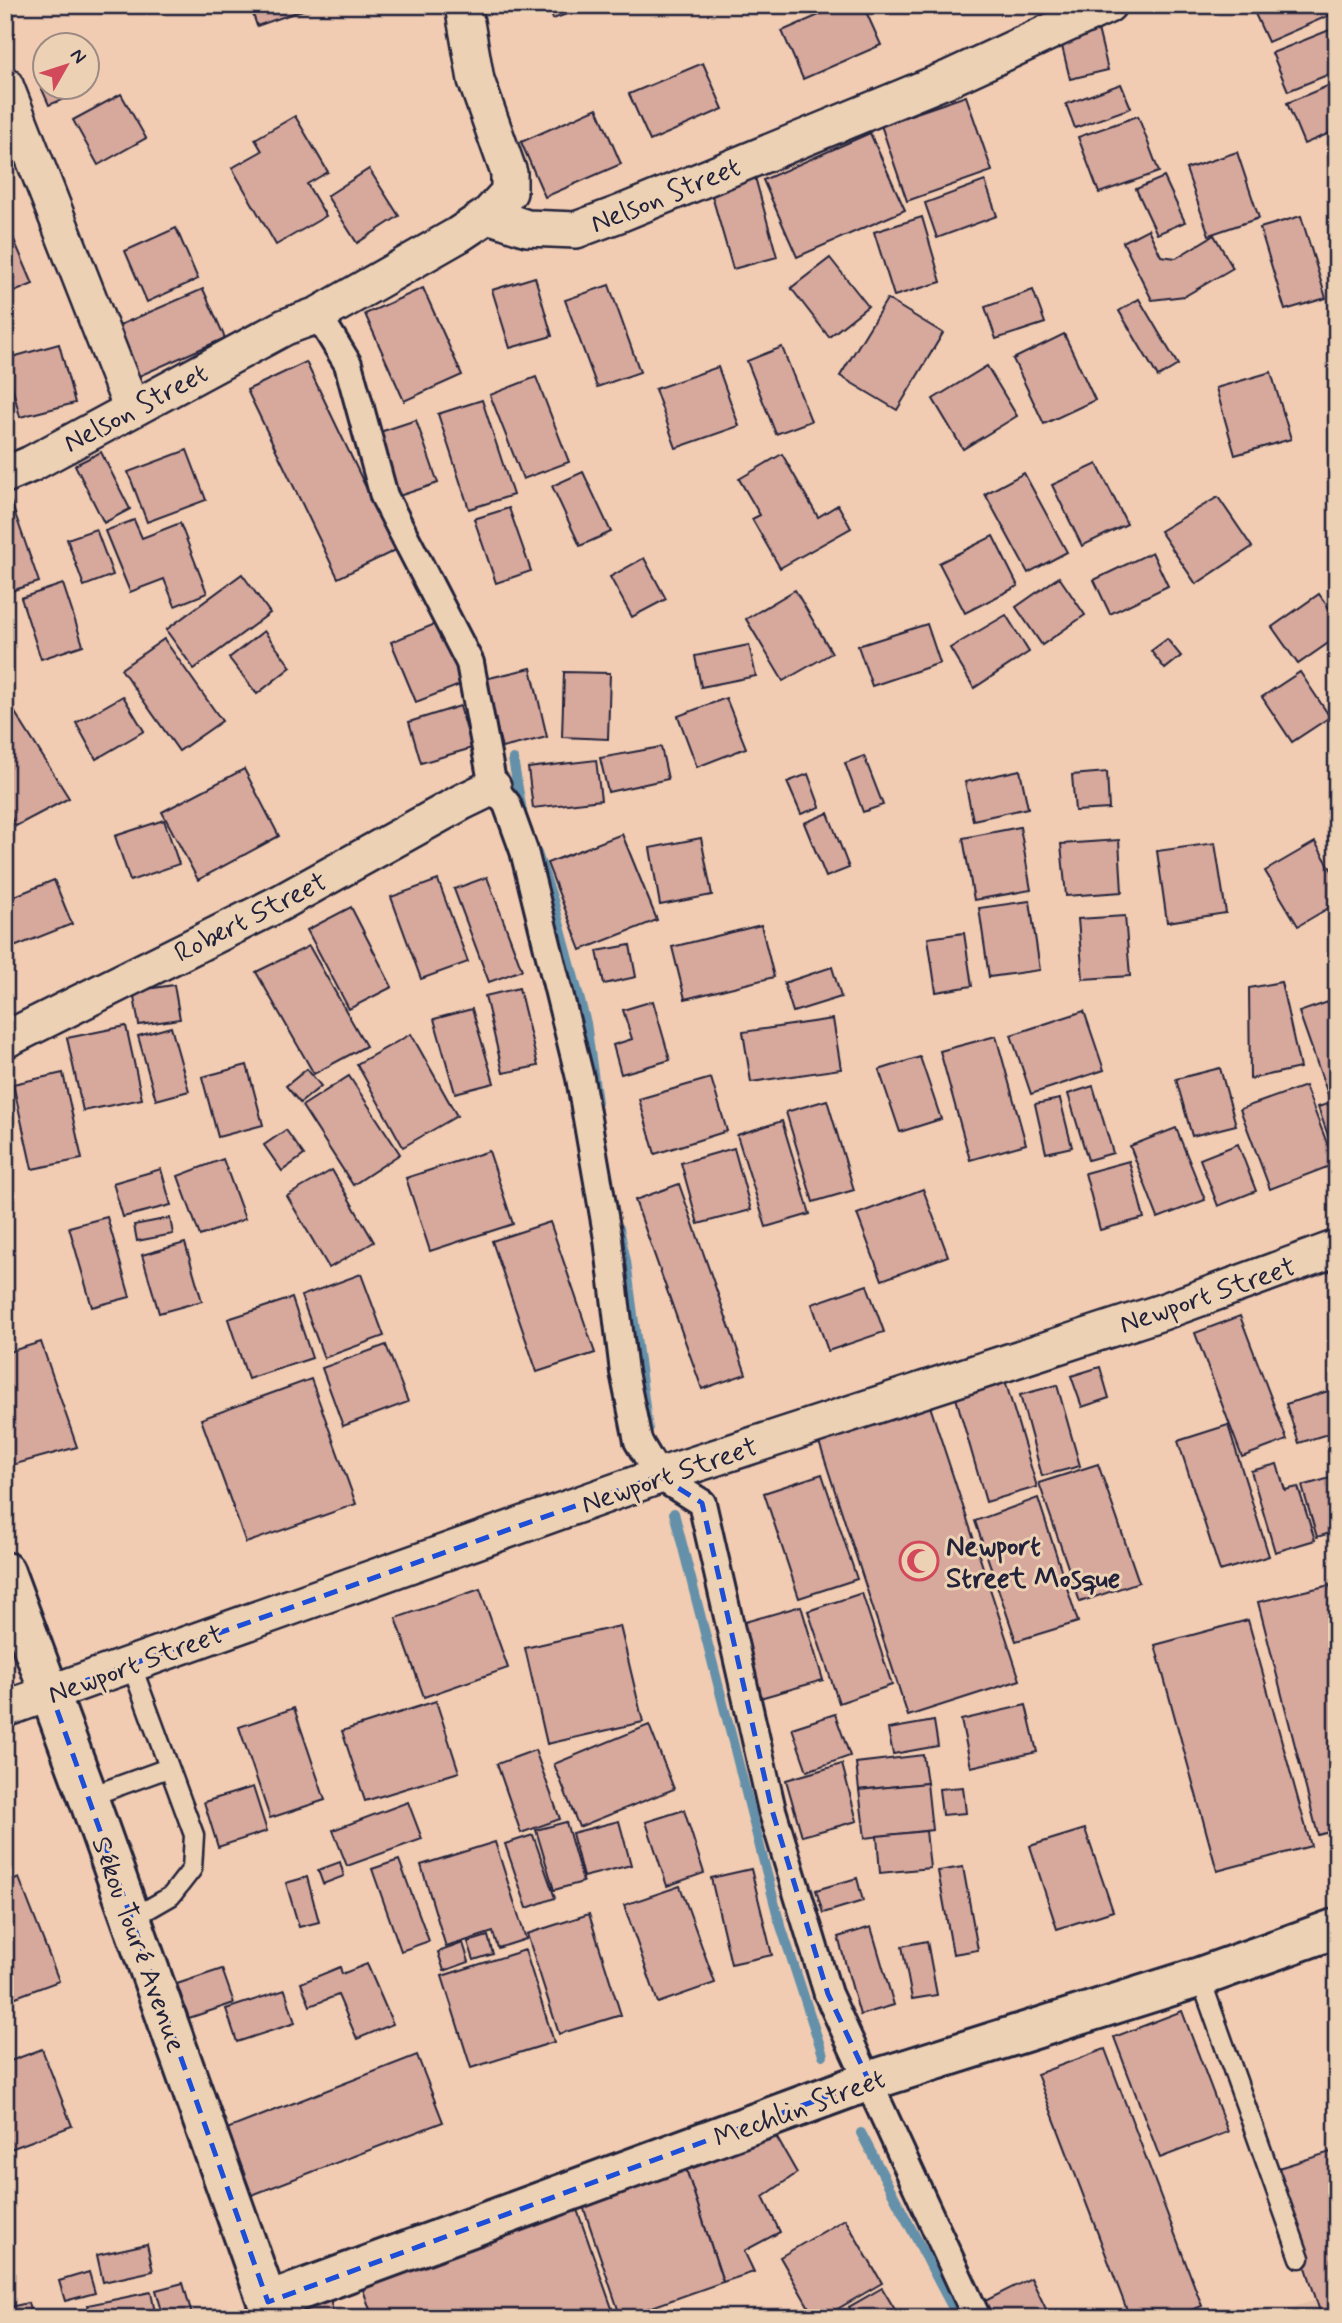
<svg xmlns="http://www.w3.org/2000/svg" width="1342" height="2323" font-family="Mynerve,sans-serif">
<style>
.built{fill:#e5bea9}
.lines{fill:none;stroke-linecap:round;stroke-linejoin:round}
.stream{stroke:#6590a9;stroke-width:10}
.building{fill:#d7a89c;stroke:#22223b;stroke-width:2}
.service-casing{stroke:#22223b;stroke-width:23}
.pedestrian-casing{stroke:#22223b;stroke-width:32}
.minor-casing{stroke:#22223b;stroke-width:40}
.tertiary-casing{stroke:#22223b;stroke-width:44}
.secondary-casing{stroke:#22223b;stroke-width:44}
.service{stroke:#edd1b4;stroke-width:18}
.pedestrian{stroke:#edd1b4;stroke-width:26}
.minor{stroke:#edd1b4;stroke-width:35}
.tertiary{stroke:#edd1b4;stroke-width:38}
.secondary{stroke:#edd1b4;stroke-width:38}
.marked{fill:none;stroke:#1d4ed8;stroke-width:5;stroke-dasharray:14 9;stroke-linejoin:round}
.labels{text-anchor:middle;stroke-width:6;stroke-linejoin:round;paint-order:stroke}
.street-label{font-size:28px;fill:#22223b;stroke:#edd1b4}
.poi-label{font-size:28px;font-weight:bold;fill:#22223b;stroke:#edd1b4;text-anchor:start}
</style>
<rect width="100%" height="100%" fill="#f1ccb2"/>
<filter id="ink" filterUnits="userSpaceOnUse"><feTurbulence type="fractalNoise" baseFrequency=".0143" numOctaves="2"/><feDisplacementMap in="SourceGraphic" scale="14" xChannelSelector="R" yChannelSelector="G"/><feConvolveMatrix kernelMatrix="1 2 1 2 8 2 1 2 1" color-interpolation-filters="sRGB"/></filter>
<g filter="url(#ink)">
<!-- built -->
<path class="built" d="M1321,2297L1337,2318H1266Z"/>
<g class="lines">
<!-- stream -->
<g class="stream">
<path d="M513,759L522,811"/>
<path d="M537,853L553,900L586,1023L597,1102"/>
<path d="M619,1228L626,1261L648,1430"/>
<path d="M674,1513L778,1917L823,2055"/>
<path d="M861,2133L958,2318"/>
</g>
</g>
<!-- building -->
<g class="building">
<path d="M250,5H317L257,26Z"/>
<path d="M548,5H592L553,19Z"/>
<path d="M842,5H863L881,45L803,79L782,31Z"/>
<path d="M1251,5H1334L1337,12L1268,42Z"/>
<path d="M1337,27V71L1288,91L1272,53Z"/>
<path d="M1098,29L1108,70L1070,79L1060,38Z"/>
<path d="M703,63L723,109L650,141L629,94Z"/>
<path d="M46,66V88H88V80L91,88L49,105L34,71Z"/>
<path d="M1337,82V130L1304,144L1287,103Z"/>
<path d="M1121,84L1131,108L1075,128L1066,104Z"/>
<path d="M121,94L146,138L98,165L73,120Z"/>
<path d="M966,96L992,171L907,201L881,125Z"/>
<path d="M597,108L621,164L545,197L521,142Z"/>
<path d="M295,116L328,172L307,184L326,216L276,245L232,168L262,151L255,139Z"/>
<path d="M1138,116L1159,172L1099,193L1078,137Z"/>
<path d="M870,133L905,210L797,257L763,180Z"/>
<path d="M1237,152L1259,218L1209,235L1186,169Z"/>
<path d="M369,169L399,216L357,243L327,196Z"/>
<path d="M755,177L777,257L733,269L710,189Z"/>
<path d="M1164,177L1185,222L1157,234L1136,189Z"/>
<path d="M985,181L997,216L937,238L925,203Z"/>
<path d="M1301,216L1326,298L1285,310L1260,228Z"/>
<path d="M922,217L941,282L894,296L874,232Z"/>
<path d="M5,219L33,284L5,296Z"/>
<path d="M176,228L198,279L147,302L125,251Z"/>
<path d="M1148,229L1161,256L1176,258L1214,235L1233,268L1185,296L1152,300L1123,242Z"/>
<path d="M830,258L868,306L829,337L791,288Z"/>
<path d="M535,277L552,336L510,348L492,290Z"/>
<path d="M609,285L640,372L597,387L565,300Z"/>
<path d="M423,288L462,375L404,401L365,314Z"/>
<path d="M203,289L225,338L137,377L115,327Z"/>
<path d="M1033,290L1045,323L996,339L985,307Z"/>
<path d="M887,299L943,333L897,410L840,376Z"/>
<path d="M1139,299L1178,365L1158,377L1119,311Z"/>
<path d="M1064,334L1095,400L1044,424L1013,359Z"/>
<path d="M59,344L75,403L20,417L5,359Z"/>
<path d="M782,347L811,421L776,434L747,361Z"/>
<path d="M306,362L396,550L338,578L247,390Z"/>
<path d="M987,366L1017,416L963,449L933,399Z"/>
<path d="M718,367L739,426L676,448L655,389Z"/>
<path d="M1271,372L1291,439L1235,455L1216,388Z"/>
<path d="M536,377L569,462L523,479L490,395Z"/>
<path d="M482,400L513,495L469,509L438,414Z"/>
<path d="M416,420L438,483L393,498L371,435Z"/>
<path d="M187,450L206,500L147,522L128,472Z"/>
<path d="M101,452L130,509L104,523L75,465Z"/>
<path d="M782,454L818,517L838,505L851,528L780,568L752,519L760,515L739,479Z"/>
<path d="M1097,464L1127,524L1082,546L1052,485Z"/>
<path d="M583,472L611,532L580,546L552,486Z"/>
<path d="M1024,473L1067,552L1028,573L985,494Z"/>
<path d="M1218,497L1252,547L1196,584L1160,531Z"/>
<path d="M11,502L39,582L5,593V504Z"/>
<path d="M509,508L531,571L496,583L474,519Z"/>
<path d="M134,520L142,538L180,523L207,593L175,606L164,579L130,592L105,531Z"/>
<path d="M96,529L113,575L84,586L67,539Z"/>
<path d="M993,536L1018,586L965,613L939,563Z"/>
<path d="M1152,552L1168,586L1110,614L1094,580Z"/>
<path d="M644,558L666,599L632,617L610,577Z"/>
<path d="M242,574L270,613L194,669L166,630Z"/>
<path d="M1059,577L1085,615L1042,645L1016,607Z"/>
<path d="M63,584L83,645L41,659L21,598Z"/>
<path d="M795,590L832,653L783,681L746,619Z"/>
<path d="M1319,594L1337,620V637L1298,664L1272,627Z"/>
<path d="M1006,615L1029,652L974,688L950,648Z"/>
<path d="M440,622L465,683L416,702L391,642Z"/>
<path d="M927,624L940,663L872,686L858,646Z"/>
<path d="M264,631L291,667L257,694L229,658Z"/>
<path d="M164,639L222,721L179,751L121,669Z"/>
<path d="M1167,639L1181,656L1165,669L1151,651Z"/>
<path d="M749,645L756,676L701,687L695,656Z"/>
<path d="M531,668L547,737L502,748L485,679Z"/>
<path d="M564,672L610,673L608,739L562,737Z"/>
<path d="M1300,672L1330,717L1292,742L1262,697Z"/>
<path d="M123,696L144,731L96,759L76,723Z"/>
<path d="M726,698L746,748L697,767L678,716Z"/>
<path d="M460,706L472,748L421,763L409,722Z"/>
<path d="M14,711L69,798L16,826L5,808V716Z"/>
<path d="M661,747L668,779L608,792L600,758Z"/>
<path d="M864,756L883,805L863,812L845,763Z"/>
<path d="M596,760L601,800L533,808L528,768Z"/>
<path d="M244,769L279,836L198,880L162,812Z"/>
<path d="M1020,770L1028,808L973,820L965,782Z"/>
<path d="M1107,772L1109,809L1075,811L1072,775Z"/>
<path d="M808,774L820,807L801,814L787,782Z"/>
<path d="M828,813L849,868L826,877L804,823Z"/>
<path d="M164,820L179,864L130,881L115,836Z"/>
<path d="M1020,827L1031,890L974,900L963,838Z"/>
<path d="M622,834L657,920L581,950L547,863Z"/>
<path d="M701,838L712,895L660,905L650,848Z"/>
<path d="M1119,840L1122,892L1066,896L1061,844Z"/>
<path d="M1315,842L1337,879V903L1298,926L1265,871Z"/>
<path d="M1215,843L1226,913L1167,922L1157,851Z"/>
<path d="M487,877L522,970L489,982L454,889Z"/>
<path d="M54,880L72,924L14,947L5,926V900Z"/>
<path d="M438,880L468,962L421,979L391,897Z"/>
<path d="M1030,901L1040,970L989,977L979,908Z"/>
<path d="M351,907L392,987L349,1009L307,930Z"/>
<path d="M1125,916L1130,976L1083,979L1078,919Z"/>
<path d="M761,925L774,977L685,999L672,947Z"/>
<path d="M964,933L972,986L936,992L928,938Z"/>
<path d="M630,945L636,977L604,984L597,951Z"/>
<path d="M309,946L366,1046L314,1074L256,972Z"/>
<path d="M832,967L841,997L793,1012L784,983Z"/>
<path d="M1281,982L1300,1068L1250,1079L1249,988Z"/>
<path d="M174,985L180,1019L139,1025L133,991Z"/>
<path d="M519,988L538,1066L503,1073L485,996Z"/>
<path d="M1337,999V1098L1330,1100L1299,1012Z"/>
<path d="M653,1001L670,1060L621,1074L613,1045L632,1039L623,1010Z"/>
<path d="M472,1009L494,1083L455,1093L434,1019Z"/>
<path d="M1084,1011L1104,1070L1031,1094L1011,1035Z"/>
<path d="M833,1019L841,1069L751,1082L743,1032Z"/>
<path d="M126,1026L142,1099L83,1111L67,1038Z"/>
<path d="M171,1027L189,1091L156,1100L138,1036Z"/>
<path d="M411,1034L457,1116L403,1147L357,1064Z"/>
<path d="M996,1036L1026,1144L970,1160L940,1051Z"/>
<path d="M920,1057L941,1119L900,1132L879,1070Z"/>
<path d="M247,1065L263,1125L218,1137L202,1077Z"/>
<path d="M1220,1068L1236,1125L1192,1136L1176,1079Z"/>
<path d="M307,1069L321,1086L300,1103L286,1086Z"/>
<path d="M63,1073L82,1159L32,1169L13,1084Z"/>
<path d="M349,1076L400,1154L353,1185L302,1106Z"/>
<path d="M711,1078L727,1131L655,1154L639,1099Z"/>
<path d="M1093,1086L1113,1153L1088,1160L1068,1094Z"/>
<path d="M1305,1086L1335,1164L1270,1189L1240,1109Z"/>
<path d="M1060,1099L1072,1147L1046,1153L1035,1104Z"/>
<path d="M827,1100L854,1190L813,1202L786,1112Z"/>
<path d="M1337,1101V1161L1318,1107Z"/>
<path d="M782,1121L810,1214L766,1227L737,1135Z"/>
<path d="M1176,1128L1205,1200L1158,1218L1130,1146Z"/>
<path d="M286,1130L304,1155L282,1171L264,1145Z"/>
<path d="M1238,1144L1256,1191L1218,1206L1200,1159Z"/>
<path d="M734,1148L751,1210L698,1224L681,1163Z"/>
<path d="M489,1151L513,1224L430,1251L406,1178Z"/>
<path d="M223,1159L245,1219L200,1236L178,1176Z"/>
<path d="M1129,1161L1144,1218L1100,1230L1085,1173Z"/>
<path d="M161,1169L171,1205L123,1217L113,1183Z"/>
<path d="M332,1170L374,1242L329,1268L287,1196Z"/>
<path d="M679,1184L746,1374L702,1389L635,1200Z"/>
<path d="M923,1189L948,1256L882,1280L857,1214Z"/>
<path d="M107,1217L130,1297L92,1307L69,1227Z"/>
<path d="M170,1218L173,1234L137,1241L134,1225Z"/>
<path d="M550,1222L595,1353L537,1372L492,1241Z"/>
<path d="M185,1243L202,1301L159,1313L142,1255Z"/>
<path d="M361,1274L384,1336L324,1358L301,1296Z"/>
<path d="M867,1285L884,1332L828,1351L812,1304Z"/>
<path d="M292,1298L312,1358L248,1379L228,1319Z"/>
<path d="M1240,1316L1287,1440L1242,1457L1195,1333Z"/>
<path d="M41,1342L77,1447L5,1467V1353Z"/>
<path d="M386,1345L408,1402L343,1426L322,1368Z"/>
<path d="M1100,1367L1109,1398L1082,1407L1071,1376Z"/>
<path d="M1004,1377L1037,1487L986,1502L954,1391Z"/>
<path d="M311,1379L356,1504L246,1543L201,1419Z"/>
<path d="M1057,1385L1080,1466L1042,1476L1020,1395Z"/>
<path d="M1335,1389L1337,1395V1431L1299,1443L1286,1404Z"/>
<path d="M930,1406L1020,1680L908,1716L819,1442Z"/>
<path d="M1228,1425L1269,1556L1220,1571L1178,1441Z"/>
<path d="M1098,1464L1139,1582L1080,1602L1039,1483Z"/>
<path d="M1277,1464L1285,1490L1298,1487L1315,1540L1275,1552L1251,1471Z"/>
<path d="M822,1474L857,1579L799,1598L764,1493Z"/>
<path d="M1337,1476V1531L1317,1537L1302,1486Z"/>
<path d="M1038,1498L1078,1622L1016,1641L975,1521Z"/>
<path d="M1330,1585L1337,1610V1830L1318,1835L1258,1602Z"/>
<path d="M480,1589L508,1668L424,1697L396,1618Z"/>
<path d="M862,1593L892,1685L839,1703L808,1611Z"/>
<path d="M801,1606L823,1680L760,1698L738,1624Z"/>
<path d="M1248,1620L1311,1846L1217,1871L1155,1645Z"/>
<path d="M620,1626L643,1722L547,1744L525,1648Z"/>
<path d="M436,1701L459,1772L365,1801L342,1731Z"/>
<path d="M1026,1705L1037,1752L971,1767L961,1720Z"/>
<path d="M294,1708L325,1800L270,1818L239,1727Z"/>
<path d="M835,1714L850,1756L807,1771L792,1728Z"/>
<path d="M934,1721L938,1746L893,1754L888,1729Z"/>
<path d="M649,1725L674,1789L579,1827L554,1764Z"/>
<path d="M535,1750L560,1819L521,1833L497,1764Z"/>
<path d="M923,1755L927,1783L859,1790L856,1763Z"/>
<path d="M842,1764L857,1821L802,1836L786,1780Z"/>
<path d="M927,1783L932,1830L865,1838L859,1790Z"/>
<path d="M253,1787L267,1831L218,1847L204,1802Z"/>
<path d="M963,1787L966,1813L942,1815L939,1789Z"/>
<path d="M408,1802L422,1839L347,1866L333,1830Z"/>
<path d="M684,1810L704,1873L667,1886L646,1822Z"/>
<path d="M619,1821L631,1865L583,1877L572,1833Z"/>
<path d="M566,1822L583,1882L554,1890L536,1830Z"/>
<path d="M1085,1829L1113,1911L1057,1929L1030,1846Z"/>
<path d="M926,1831L930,1868L880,1873L877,1836Z"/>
<path d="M533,1835L555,1898L527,1908L505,1844Z"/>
<path d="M495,1842L526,1939L498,1948L493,1932L446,1947L421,1865Z"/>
<path d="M399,1860L429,1941L401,1951L372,1869Z"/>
<path d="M340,1862L344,1876L323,1884L318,1870Z"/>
<path d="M963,1867L978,1950L953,1954L938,1871Z"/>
<path d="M751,1869L772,1955L731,1964L711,1878Z"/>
<path d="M307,1877L319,1922L299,1927L286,1883Z"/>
<path d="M19,1878L59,1981L5,2001V1884Z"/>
<path d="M857,1878L863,1901L823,1913L816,1890Z"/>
<path d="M680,1886L715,1983L658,2003L624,1905Z"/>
<path d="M589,1914L621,2015L559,2034L527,1934Z"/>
<path d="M871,1927L894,2005L860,2015L838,1937Z"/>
<path d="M488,1936L493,1954L474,1960L468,1942Z"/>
<path d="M927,1941L937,1995L912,1999L902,1946Z"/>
<path d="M463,1943L469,1962L444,1971L438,1952Z"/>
<path d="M525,1950L554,2042L471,2068L442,1976Z"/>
<path d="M367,1964L393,2024L357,2039L338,1995L310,2006L301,1983L340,1967L342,1974Z"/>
<path d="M222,1969L234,2003L189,2018L177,1984Z"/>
<path d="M285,1990L295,2023L237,2042L226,2009Z"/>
<path d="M1182,2011L1228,2132L1160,2158L1114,2037Z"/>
<path d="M42,2049L72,2126L5,2151V2063Z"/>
<path d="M1105,2049L1202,2306L1171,2318H1130L1037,2074Z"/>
<path d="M417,2055L443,2122L252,2195L227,2129Z"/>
<path d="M773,2131L797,2173L763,2197L780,2232L744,2251L754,2272L723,2282L684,2163Z"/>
<path d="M1337,2150V2318H1322L1275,2169Z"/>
<path d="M684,2163L723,2282L621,2318L581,2200Z"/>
<path d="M575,2204L614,2314L604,2318H373L360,2281Z"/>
<path d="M845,2219L882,2283L822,2318H815L780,2257Z"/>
<path d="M147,2244L153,2271L103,2282L97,2255Z"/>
<path d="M89,2272L95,2293L65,2301L59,2281Z"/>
<path d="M1031,2278L1047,2311L1032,2318H993L985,2301Z"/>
<path d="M183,2283L193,2318H164L156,2290Z"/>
<path d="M882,2288L900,2318H855L849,2307Z"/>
<path d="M151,2292L156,2318H91L88,2305Z"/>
<path d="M330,2300L335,2318H292L290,2314Z"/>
<path d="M28,2303L32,2318H5V2308Z"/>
</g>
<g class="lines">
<defs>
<g id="service">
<path d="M131,1664L194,1835L192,1869L171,1896L131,1919"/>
<path d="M88,1797L168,1768"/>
<path d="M1200,1977L1300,2258"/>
</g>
<path id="pedestrian" d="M318,315L348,364L384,496L470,663L493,787L507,804L524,851L580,1078L608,1239L624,1372L638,1441L659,1476L702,1503L772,1810L828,1994L977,2318"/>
<g id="minor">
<path d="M5,85L132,409"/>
<path d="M488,215L527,228L576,230L619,214L950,78L1108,5"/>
<path d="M5,475L31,464L285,327L318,315L458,235L488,215L509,192V173L476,80L463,5"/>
<path d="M5,1040L280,903L462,802L493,787"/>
<path d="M5,1709L659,1476L1162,1312L1337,1248"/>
</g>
<path id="tertiary" d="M268,2302L869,2081L1200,1977L1337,1928"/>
<path id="secondary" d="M5,1572L88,1797L273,2318"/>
</defs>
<!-- service casing -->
<use href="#service" class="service-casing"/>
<!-- pedestrian casing -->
<use href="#pedestrian" class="pedestrian-casing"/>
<!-- minor casing -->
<use href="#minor" class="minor-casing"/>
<!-- tertiary casing -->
<use href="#tertiary" class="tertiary-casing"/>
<!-- secondary casing -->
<use href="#secondary" class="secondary-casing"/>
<!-- service -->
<use href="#service" class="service"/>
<!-- pedestrian -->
<use href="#pedestrian" class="pedestrian"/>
<!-- minor -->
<use href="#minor" class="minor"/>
<!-- tertiary -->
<use href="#tertiary" class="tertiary"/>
<!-- secondary -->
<use href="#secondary" class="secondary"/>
</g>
</g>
<!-- marked area -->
<path class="marked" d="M659,1476L702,1503L772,1810L828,1994L869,2081L268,2302L51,1693Z"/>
<!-- icons -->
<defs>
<symbol id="mosque-ring" viewBox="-11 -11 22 22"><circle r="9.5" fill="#edd1b4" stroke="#d1495b" stroke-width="1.5"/><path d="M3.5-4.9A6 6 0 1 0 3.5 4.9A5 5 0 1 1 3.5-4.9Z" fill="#d1495b"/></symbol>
</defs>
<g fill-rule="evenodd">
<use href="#mosque-ring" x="897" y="1539" width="44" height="44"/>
</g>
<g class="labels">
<!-- street labels -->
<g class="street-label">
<text transform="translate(665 194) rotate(-22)" y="10">Nelson Street</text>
<text transform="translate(135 407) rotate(-28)" y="10">Nelson Street</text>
<text transform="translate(250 916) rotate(-27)" y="10">Robert Street</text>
<text transform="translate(1207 1294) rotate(-19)" y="10">Newport Street</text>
<text transform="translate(669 1474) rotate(-19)" y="10">Newport Street</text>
<text transform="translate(135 1663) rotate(-20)" y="10">Newport Street</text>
<text transform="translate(140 1944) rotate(70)" y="10">Sékou Touré Avenue</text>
<text transform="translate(799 2107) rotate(-20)" y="10">Mechlin Street</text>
</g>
<!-- poi labels -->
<g class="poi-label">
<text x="946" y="1555">Newport<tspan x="946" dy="32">Street Mosque</tspan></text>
</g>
</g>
<!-- margin -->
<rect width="1342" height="2323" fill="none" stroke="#edd1b4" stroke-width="28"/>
<rect x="14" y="14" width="1314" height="2295" fill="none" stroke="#22223b" stroke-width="2.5" filter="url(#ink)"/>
<!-- north arrow -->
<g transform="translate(66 66) rotate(51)"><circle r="33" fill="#edd1b4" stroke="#9c8b84" stroke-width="2"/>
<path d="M0-5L12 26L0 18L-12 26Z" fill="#d1495b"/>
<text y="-10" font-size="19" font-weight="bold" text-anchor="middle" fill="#22223b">N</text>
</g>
</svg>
